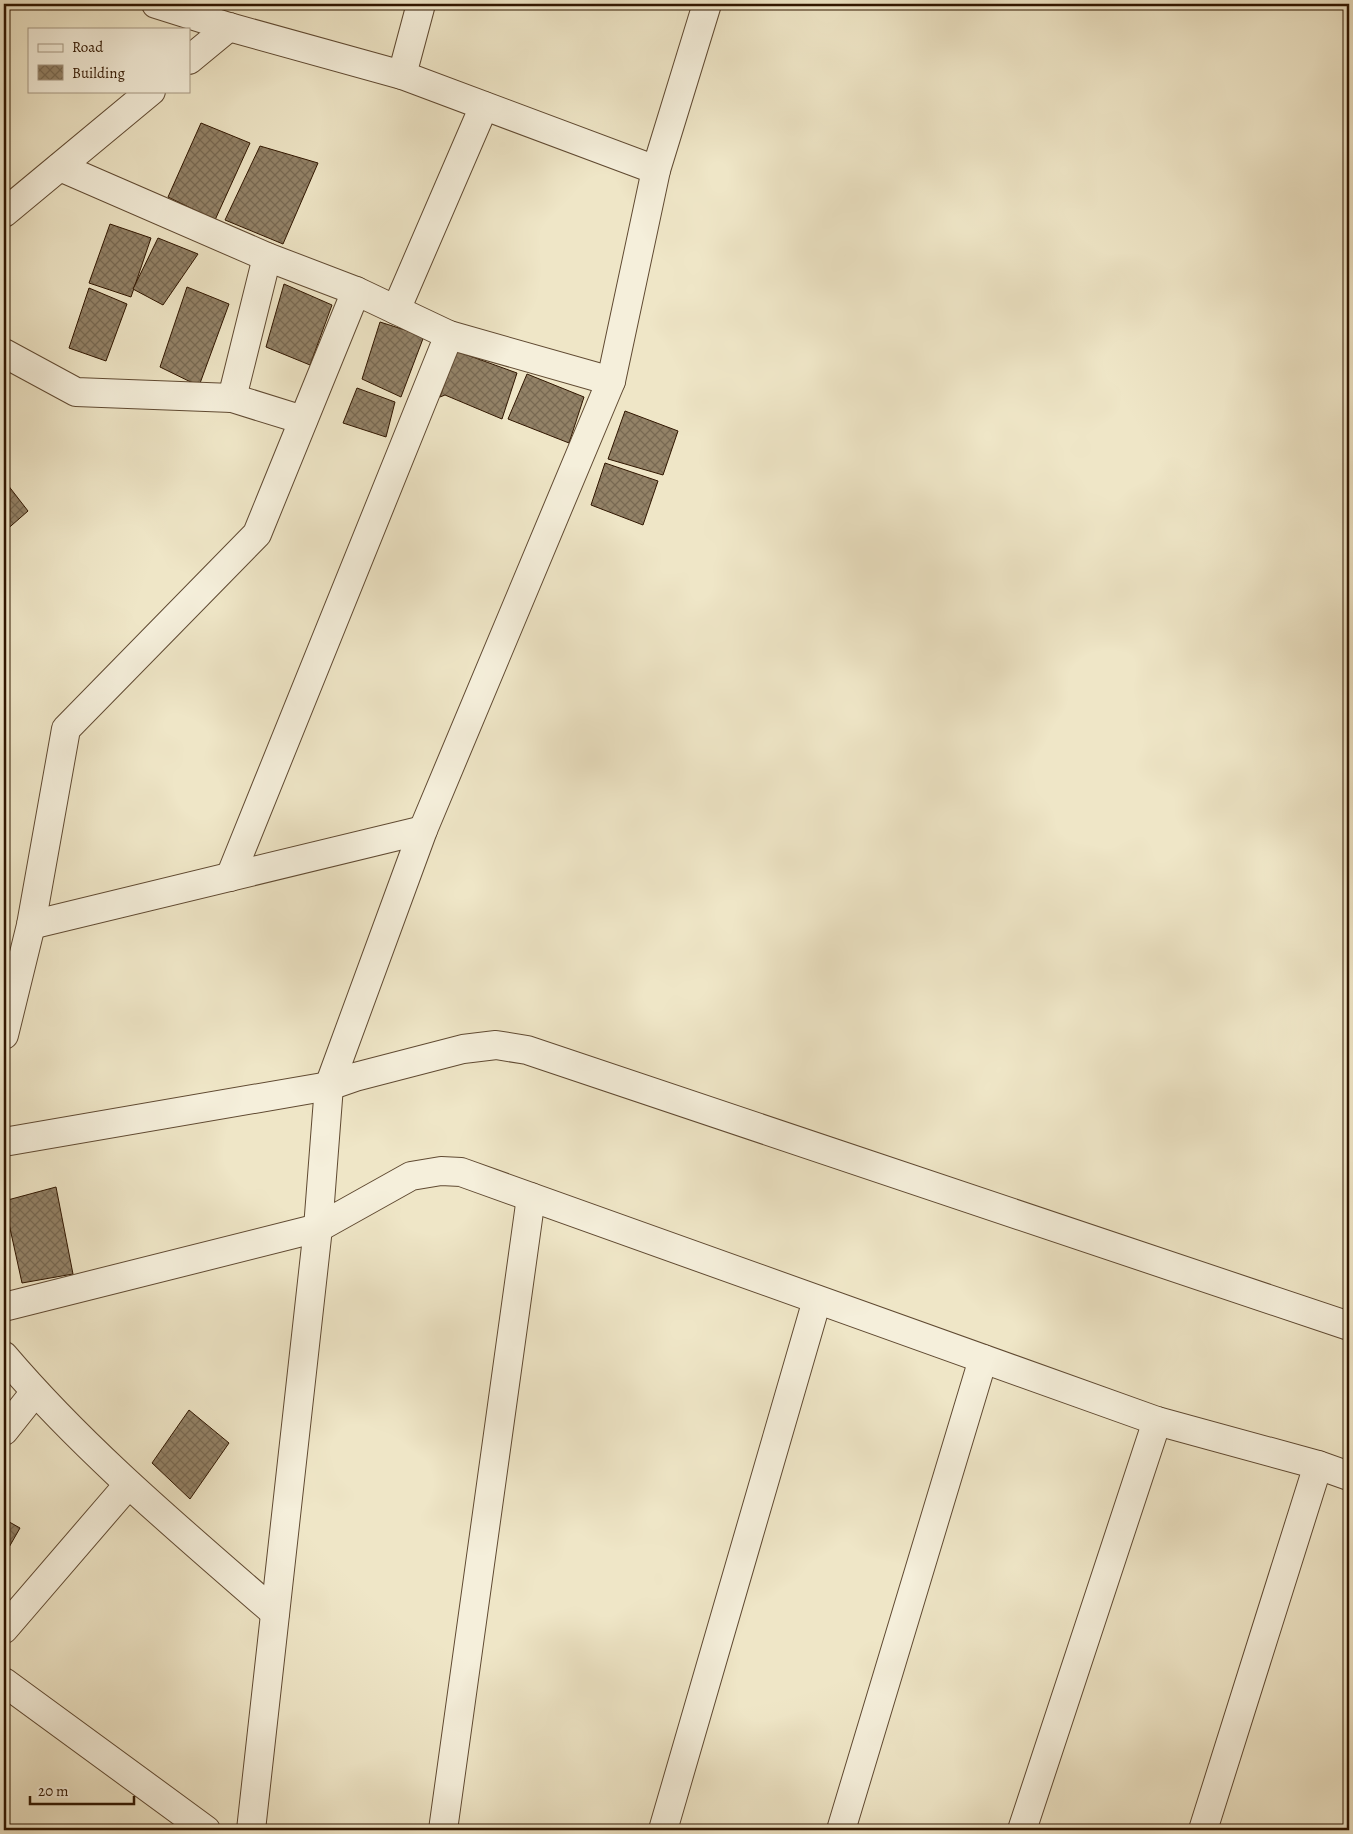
<svg xmlns="http://www.w3.org/2000/svg" width="1353" height="1834" font-family="Alegreya,serif">
<style>
.building{fill:url(#building-cross-hatch);stroke:#301600}
.lines{fill:none;stroke-linecap:round;stroke-linejoin:round}
.minor-casing{stroke:#604a32;stroke-width:30}
.tertiary-casing{stroke:#604a32;stroke-width:30}
.minor{stroke:#f5efdb;stroke-width:28}
.tertiary{stroke:#f5efdb;stroke-width:28}
</style>
<defs>
<pattern id="building-cross-hatch" width="8" height="8" patternUnits="userSpaceOnUse" patternTransform="scale(1.25)"><rect width="8" height="8" fill="#938267"/><path d="M0 0l8 8M0 8l8-8" fill="none" stroke="#786952"/></pattern>
</defs>
<rect width="100%" height="100%" fill="#efe6c7"/>
<filter id="stains"><feTurbulence type="fractalNoise" baseFrequency=".004" numOctaves="4"/><feColorMatrix values="0 0 0 0 .2 0 0 0 0 .09 0 0 0 0 .02 0 0 0 .5 -.17"/></filter>
<radialGradient id="worn" r=".72"><stop offset=".6" stop-color="#630" stop-opacity="0"/><stop offset="1" stop-color="#630" stop-opacity=".3"/></radialGradient>
<!-- building -->
<g class="building">
<path d="M201,123L250,143L215,220L168,197Z"/>
<path d="M260,146L318,163L283,244L225,220Z"/>
<path d="M110,224L151,238L131,297L89,283Z"/>
<path d="M158,238L198,254L163,305L133,289Z"/>
<path d="M284,284L332,305L310,365L266,347Z"/>
<path d="M187,287L229,304L199,386L160,367Z"/>
<path d="M89,288L127,304L106,361L69,348Z"/>
<path d="M380,322L424,336L401,397L362,379Z"/>
<path d="M456,351L517,373L502,419L445,395L440,397Z"/>
<path d="M527,374L584,397L569,443L508,419Z"/>
<path d="M357,388L395,402L386,437L343,423Z"/>
<path d="M625,411L678,431L663,475L608,459Z"/>
<path d="M605,463L658,481L643,525L591,505Z"/>
<path d="M4,480L28,511L4,532Z"/>
<path d="M56,1187L73,1274L22,1283L4,1201Z"/>
<path d="M189,1410L229,1443L190,1499L152,1463Z"/>
<path d="M4,1519L20,1528L4,1556Z"/>
</g>
<g class="lines">
<defs>
<g id="minor">
<path d="M156,4L229,27L402,75L656,170"/>
<path d="M189,60L229,27"/>
<path d="M402,75L421,4"/>
<path d="M60,167L267,257L356,291"/>
<path d="M4,213L151,91"/>
<path d="M396,310L484,106"/>
<path d="M4,353L76,392L232,398L303,420"/>
<path d="M232,398L267,257"/>
<path d="M230,877L449,335"/>
<path d="M31,925L423,830"/>
<path d="M4,1035L31,925L66,729L257,534L356,291L449,335L611,381"/>
<path d="M4,1142L329,1086L355,1077L463,1049L496,1045L527,1050L1349,1326"/>
<path d="M4,1307L318,1228L411,1176L441,1171L461,1172L1157,1421L1318,1465L1349,1476"/>
<path d="M4,1356C85,1451 181,1531 275,1613"/>
<path d="M4,1431L35,1392"/>
<path d="M4,1629L128,1485"/>
<path d="M251,1830L318,1228L329,1086L423,830L611,381L656,170L707,4"/>
<path d="M443,1830L531,1197"/>
<path d="M663,1830L817,1300"/>
<path d="M841,1830L983,1359"/>
<path d="M1022,1830L1157,1421"/>
<path d="M1203,1830L1318,1465"/>
</g>
<path id="tertiary" d="M4,1682L206,1830"/>
</defs>
<!-- minor casing -->
<use href="#minor" class="minor-casing"/>
<!-- tertiary casing -->
<use href="#tertiary" class="tertiary-casing"/>
<!-- minor -->
<use href="#minor" class="minor"/>
<!-- tertiary -->
<use href="#tertiary" class="tertiary"/>
</g>
<!-- margin -->
<rect width="1353" height="1834" fill="none" stroke="#efe6c7" stroke-width="20"/>
<rect x="5" y="5" width="1343" height="1824" fill="none" stroke="#301600" stroke-width="2.5"/>
<rect x="10" y="10" width="1333" height="1814" fill="none" stroke="#301600"/>
<!-- legend -->
<rect x="28" y="28" width="162" height="65" fill="#f5efdb" stroke="#a69883"/>
<rect x="38" y="44" width="25" height="8" fill="#f5efdb" stroke="#a69883"/>
<text x="72" y="52" font-size="15" fill="#301600">Road</text>
<rect x="38" y="65" width="25" height="15" fill="url(#building-cross-hatch)" stroke="#a69883"/>
<text x="72" y="78" font-size="15" fill="#301600">Building</text>
<!-- scale -->
<path d="M30 1796v8h104v-8" fill="none" stroke="#301600" stroke-width="2.5"/>
<text x="38" y="1796" font-size="15" fill="#301600" stroke="#f5efdb" stroke-width="4" paint-order="stroke">20 m</text>
<rect width="100%" height="100%" filter="url(#stains)"/>
<rect width="100%" height="100%" fill="url(#worn)"/>
</svg>
